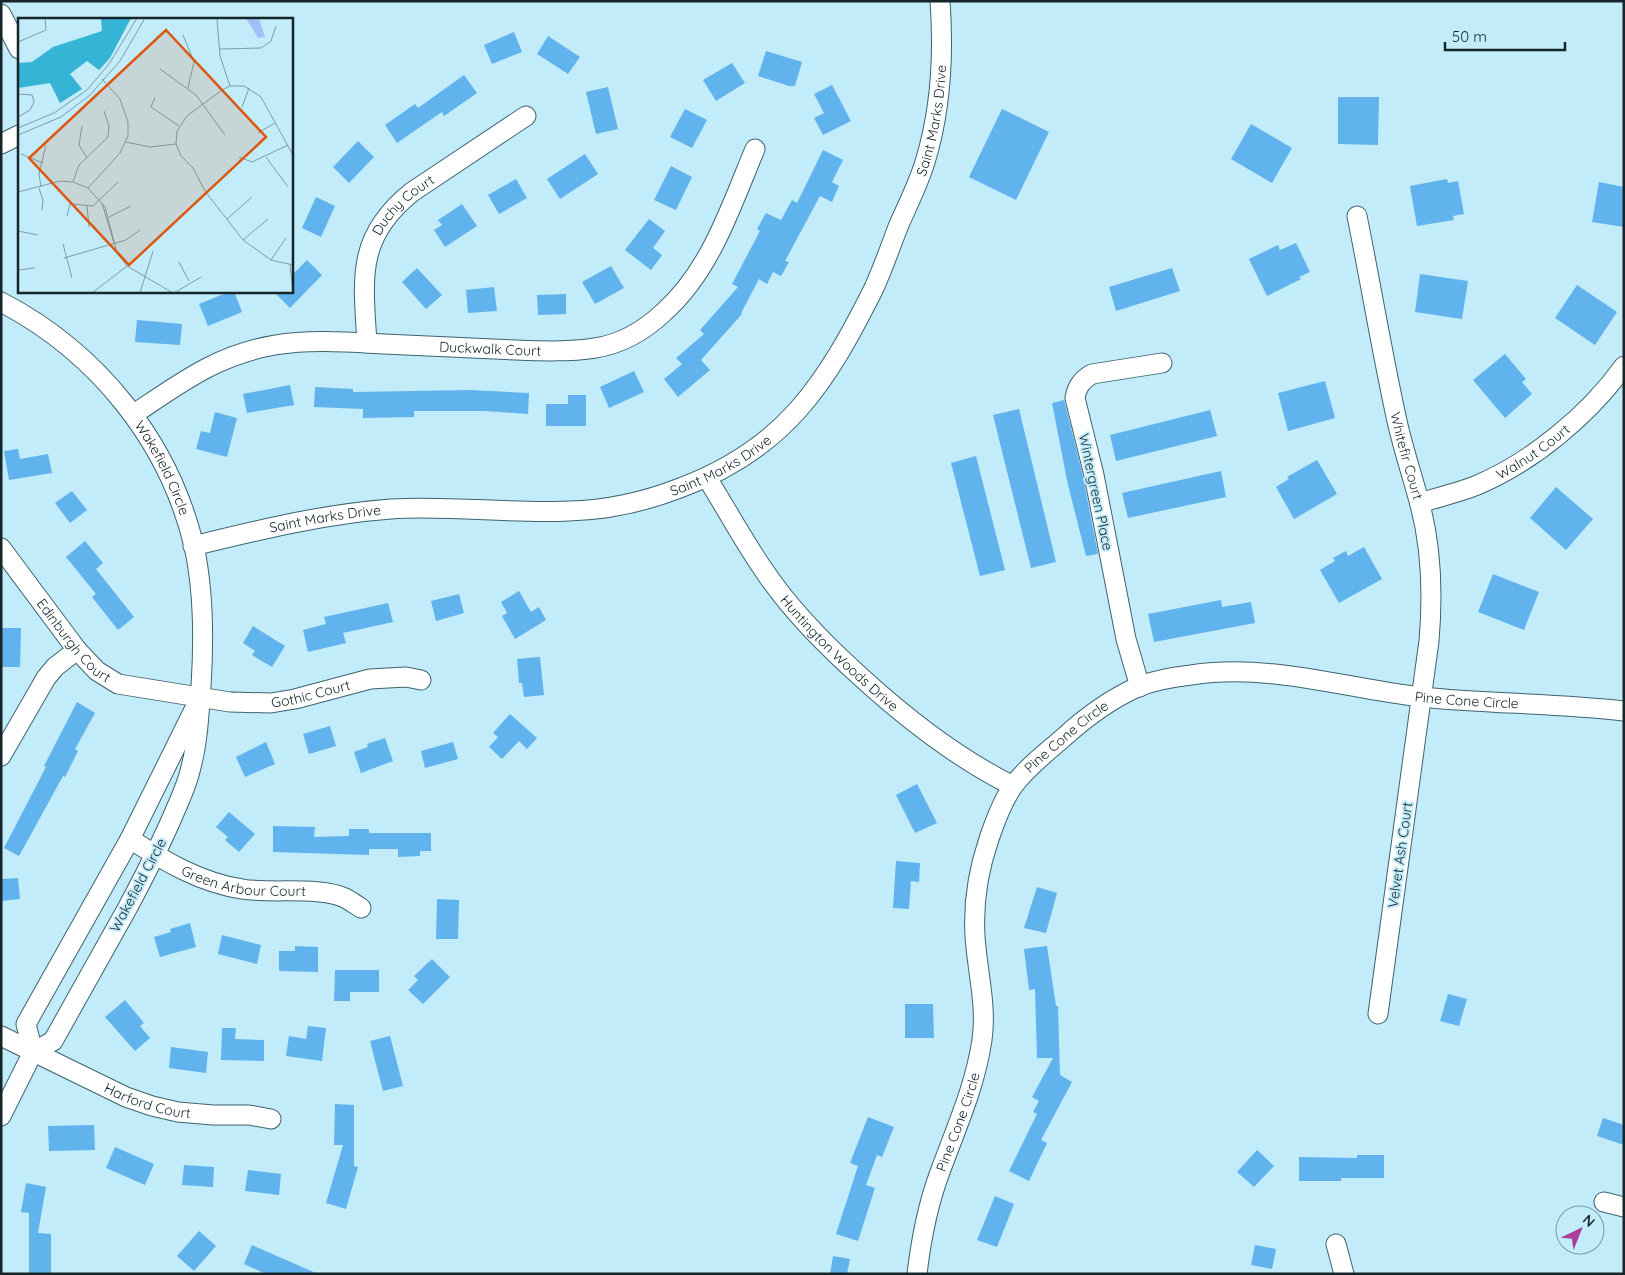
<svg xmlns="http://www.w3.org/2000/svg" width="1625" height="1275" font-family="Quicksand,sans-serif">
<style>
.building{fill:#61b3ed}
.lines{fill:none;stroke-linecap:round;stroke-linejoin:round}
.minor-casing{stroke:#3d636f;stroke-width:21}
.minor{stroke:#fff;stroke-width:19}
.labels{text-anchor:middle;stroke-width:4;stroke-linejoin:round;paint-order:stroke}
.street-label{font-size:14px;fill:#15252a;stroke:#c2ecf9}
.inset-road{fill:none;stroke:#7d9ca6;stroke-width:1}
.view{fill:#dd560e;fill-opacity:0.15;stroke:#dd560e;stroke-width:2.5}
.inset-edge{fill:none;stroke:#15252a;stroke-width:2.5}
</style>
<rect width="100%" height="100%" fill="#c2ecf9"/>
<!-- building -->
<g class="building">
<path d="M514,32L522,52L492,64L484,45Z"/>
<path d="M548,36L580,57L568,74L537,54Z"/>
<path d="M766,51L802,62L795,86H789L758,76Z"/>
<path d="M732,63L745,83L716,101L703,80Z"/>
<path d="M464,75L477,93L444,116L442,112L397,143L385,125L415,104L418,108Z"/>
<path d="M832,85L851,121L823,135L814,118L824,113L814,94Z"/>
<path d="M608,87L618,129L596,134L586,92Z"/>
<path d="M1338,97H1379L1378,145L1338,144Z"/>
<path d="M685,109L707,120L692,148L670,137Z"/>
<path d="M1002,109L1049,132L1016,200L969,177Z"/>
<path d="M1251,124L1292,148L1272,183L1231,159Z"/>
<path d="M358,141L374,157L349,183L333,167Z"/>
<path d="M823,150L843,160L832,182L839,186L832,202L820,196L785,261L789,262L781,276L773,272L767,284L759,279L741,313L742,314L701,360L710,370L678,397L664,379L682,364L676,358L704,334L700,330L738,287L732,284L760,231L757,229L766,213L781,220L792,200L797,203Z"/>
<path d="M585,154L598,174L560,199L547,179Z"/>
<path d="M671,166L692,177L676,210L654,200Z"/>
<path d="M516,179L527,198L499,214L488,195Z"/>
<path d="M1447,179L1448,183L1458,181L1464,214L1453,216L1454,220L1417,226L1410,186Z"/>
<path d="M1599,182L1624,187V227L1592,222Z"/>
<path d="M316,197L335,206L321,237L302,228Z"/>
<path d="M462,204L477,226L445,247L434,230L442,225L438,220Z"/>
<path d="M649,219L665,231L653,248L662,255L651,270L625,250Z"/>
<path d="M1296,243L1310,272L1299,277L1301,279L1267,296L1249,259L1278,245L1280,250Z"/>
<path d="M307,260L322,275L290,308L273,291H291V276Z"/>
<path d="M611,266L624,288L595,304L582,282Z"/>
<path d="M417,268L442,295L426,309L402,282Z"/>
<path d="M1172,268L1180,291L1116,311L1109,287Z"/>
<path d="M1420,274L1468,281L1462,319L1415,312Z"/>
<path d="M1577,285L1617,312L1595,345L1555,318Z"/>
<path d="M494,287L497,311L468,313L466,290Z"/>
<path d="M231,291H234L242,312L208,326L199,304Z"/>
<path d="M566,294V314L538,315L537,295Z"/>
<path d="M137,320L182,324L180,345L135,342Z"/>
<path d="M1505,354L1526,379L1522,382L1532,394L1505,418L1473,380Z"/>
<path d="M634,371L644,392L609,408L600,387Z"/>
<path d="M1325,381L1335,418L1288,431L1278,393Z"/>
<path d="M290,385L294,405L247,413L243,394Z"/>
<path d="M315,387L353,389V392L471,390L529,393L528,414L485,411H414V417L363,418V409L314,407Z"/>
<path d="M568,395H586V426H546V404H568Z"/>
<path d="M1064,400L1082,472L1098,554L1086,556L1068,485L1052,403Z"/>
<path d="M1019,409L1056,562L1031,568L993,415Z"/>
<path d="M1210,410L1217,436L1116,461L1110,435Z"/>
<path d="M215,412L237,418L227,457L196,449L201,431L210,433Z"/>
<path d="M18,449L20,459L48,454L52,473L9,480L4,451Z"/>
<path d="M976,456L1005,570L980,576L951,463Z"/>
<path d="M1317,460L1337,494L1294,519L1276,487L1289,479L1287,477Z"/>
<path d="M1221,471L1226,497L1128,518L1122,493Z"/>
<path d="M1556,487L1593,519L1566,550L1530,518Z"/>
<path d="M72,491L87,510L70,523L55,503Z"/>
<path d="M85,541L103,563L96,569L134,617L118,630L92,597L96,594L66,557Z"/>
<path d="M1364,547L1382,579L1339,603L1320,570L1335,561L1333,558L1346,551L1348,556Z"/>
<path d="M1493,574L1539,592L1524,630L1478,612Z"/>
<path d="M519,591L531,612L539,607L546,620L515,639L502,616L507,613L501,602Z"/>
<path d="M459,594L464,613L436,621L431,601Z"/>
<path d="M1221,600L1222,607L1251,602L1255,623L1154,642L1148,614Z"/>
<path d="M388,603L393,622L343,633L346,643L308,652L303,630L326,624L324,617Z"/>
<path d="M253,626L285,646L272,667L252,655L255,651L243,643Z"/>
<path d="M1,628H21L20,667H1Z"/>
<path d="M540,657L544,695L524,697L522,683H519L517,659Z"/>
<path d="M77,702L95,713L75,749L78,751L65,777L63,776L19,856L4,848L46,767L44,766Z"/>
<path d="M510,714L537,738L527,749L519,741L502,759L489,747L498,737L493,733Z"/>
<path d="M330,726L336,746L309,754L303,734Z"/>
<path d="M385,738L393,761L361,773L354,752L368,747L367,744Z"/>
<path d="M266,742L275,764L245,777L236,757Z"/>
<path d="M453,742L458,759L425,768L421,751Z"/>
<path d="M917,784L937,823L915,833L896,795Z"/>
<path d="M229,812L255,834L239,852L225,840L228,837L216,827Z"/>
<path d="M273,826L315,827L314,837L349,836V829H369V833H431V851H420V856L398,857V849H369V855L273,852Z"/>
<path d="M896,861L920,863L919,882L911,881L909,909L893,908Z"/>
<path d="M18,878L20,899L1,901V879Z"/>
<path d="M1037,887L1057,893L1046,933L1024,928Z"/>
<path d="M437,899L459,900L458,939H436Z"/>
<path d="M190,923L196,947L160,957L154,937L171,932L170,929Z"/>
<path d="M222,935L261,945L257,964L218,954Z"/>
<path d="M295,946L318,947V972L279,971V951H295Z"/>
<path d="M1047,946L1056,1006H1058L1060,1075L1072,1082L1041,1140L1047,1143L1029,1181L1009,1171L1037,1114L1033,1112L1039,1101L1032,1097L1053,1058H1037L1035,989L1029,990L1024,949Z"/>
<path d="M432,959L450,977L423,1004L408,990L418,980L414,976Z"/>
<path d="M335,970H379V992H350V1001H334Z"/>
<path d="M1448,994L1467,999L1459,1026L1440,1021Z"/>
<path d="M125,1000L144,1023L140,1026L150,1038L135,1051L105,1017Z"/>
<path d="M905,1004H933L934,1038H905Z"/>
<path d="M308,1026L326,1028L322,1061L286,1056L289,1036L306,1039Z"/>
<path d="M222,1028H236L235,1039L264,1040V1061L221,1060Z"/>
<path d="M390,1036L403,1086L383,1091L370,1041Z"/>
<path d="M171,1047L208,1052L206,1073L169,1068Z"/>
<path d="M335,1104L354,1105V1166L358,1167L346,1209L326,1203L343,1145H334Z"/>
<path d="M868,1117L894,1127L882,1157L877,1155L866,1185L875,1188L858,1241L836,1234L858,1166L850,1163Z"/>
<path d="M1603,1118L1624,1125V1145L1597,1136Z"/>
<path d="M94,1125L95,1150L49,1151L48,1126Z"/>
<path d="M115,1147L154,1164L145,1185L106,1168Z"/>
<path d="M1257,1150L1274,1166L1254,1187L1237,1172Z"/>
<path d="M1357,1155H1384V1178H1341V1181H1299V1157L1357,1158Z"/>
<path d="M184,1165L214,1167L213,1187L182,1185Z"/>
<path d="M248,1170L281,1174L279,1195L245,1191Z"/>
<path d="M26,1183L46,1187L38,1233L51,1234V1274H29V1213L21,1212Z"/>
<path d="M995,1196L1014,1204L997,1247L977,1240Z"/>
<path d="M199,1231L216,1246L194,1271L177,1256Z"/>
<path d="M252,1245L318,1274H266L244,1264Z"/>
<path d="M1255,1245L1276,1249L1272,1269L1251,1265Z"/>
<path d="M833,1256L850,1259L847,1274H830Z"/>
</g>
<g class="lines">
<defs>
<g id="minor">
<path d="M1,14L19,49"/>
<path d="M1,144L19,135"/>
<path id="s1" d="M1357,216C1371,285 1382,353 1397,421C1403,448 1412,475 1419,501C1432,547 1433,594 1429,641L1378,1014"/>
<path id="s2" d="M1,302C97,352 169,441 194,546C204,592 204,640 201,686C199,713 198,741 191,767C188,782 181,797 175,811C161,844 145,875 128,907C103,952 78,996 53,1041L33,1052L1,1116"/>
<path id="s3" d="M367,343C363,278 356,237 412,192L526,116"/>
<path id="s4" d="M134,414C182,382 217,355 275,345C310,339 348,342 384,344C428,346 472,348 516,350C542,351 569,352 595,348C621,344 645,330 664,312C711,270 731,206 755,149"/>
<path id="s5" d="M707,478C726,508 743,540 763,569C790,610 825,645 862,678C908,720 957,758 1013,786"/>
<path id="s6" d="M1420,503C1438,497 1457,493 1475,486C1531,463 1589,415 1624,366"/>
<path id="s7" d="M193,546C259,530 323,514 391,509C450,505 510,514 569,511C608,510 644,502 680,488C785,449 826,384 874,288C883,268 890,248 898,227C907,206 918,185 925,162C941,110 944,56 940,1"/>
<path id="s8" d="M1,548L77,650L97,671L118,684L230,702L271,703L295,699L370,679L406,677L421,680"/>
<path d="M1140,687L1126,639L1094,475L1075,398C1077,386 1082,380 1092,374L1162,363"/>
<path d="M1,756L46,678L55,667L77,650"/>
<path id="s9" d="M130,839C164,861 201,883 242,889C271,894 320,886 345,898C351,901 356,905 361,908"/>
<path id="s10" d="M1,1036L126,1097L152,1106L178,1112L213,1115H249L271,1119"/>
<path d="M33,1052L26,1024L130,839L194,710"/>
<path d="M1604,1202L1624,1207"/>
<path d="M1336,1244L1344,1274"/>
<path id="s11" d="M917,1274C921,1240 928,1204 940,1172C956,1128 975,1087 982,1040C987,1005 977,970 975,936C973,902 978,871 989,839C995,821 1002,802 1013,786C1027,767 1046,753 1063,738C1086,717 1112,698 1140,686C1156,680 1174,677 1191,675C1270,663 1344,688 1421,697C1488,704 1556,703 1624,711"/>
</g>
</defs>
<!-- minor casing -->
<use href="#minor" class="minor-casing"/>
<!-- minor -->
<use href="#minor" class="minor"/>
</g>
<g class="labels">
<!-- street labels -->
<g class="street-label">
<text dy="5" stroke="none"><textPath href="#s7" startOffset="959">Saint Marks Drive</textPath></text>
<text dy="5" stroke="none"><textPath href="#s3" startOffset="151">Duchy Court</textPath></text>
<text dy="5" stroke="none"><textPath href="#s4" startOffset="374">Duckwalk Court</textPath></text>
<text dy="5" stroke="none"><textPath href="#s6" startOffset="125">Walnut Court</textPath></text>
<text dy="5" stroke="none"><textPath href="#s1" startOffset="245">Whitefir Court</textPath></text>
<text dy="5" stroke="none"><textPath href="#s7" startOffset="540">Saint Marks Drive</textPath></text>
<text dy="5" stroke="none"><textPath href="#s2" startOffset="236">Wakefield Circle</textPath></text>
<text transform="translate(1096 492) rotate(78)" y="5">Wintergreen Place</text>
<text dy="5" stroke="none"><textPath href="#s7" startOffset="135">Saint Marks Drive</textPath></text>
<text dy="5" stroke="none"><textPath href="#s8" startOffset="118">Edinburgh Court</textPath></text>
<text dy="5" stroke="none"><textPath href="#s5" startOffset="221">Huntington Woods Drive</textPath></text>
<text dy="5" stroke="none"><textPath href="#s8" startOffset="376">Gothic Court</textPath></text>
<text dy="5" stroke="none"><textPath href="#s11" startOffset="998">Pine Cone Circle</textPath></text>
<text dy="5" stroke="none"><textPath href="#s11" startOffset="578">Pine Cone Circle</textPath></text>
<text transform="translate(1400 855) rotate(-82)" y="5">Velvet Ash Court</text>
<text dy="5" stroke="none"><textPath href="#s9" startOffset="124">Green Arbour Court</textPath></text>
<text transform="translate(138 885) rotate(-62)" y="5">Wakefield Circle</text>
<text dy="5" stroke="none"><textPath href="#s10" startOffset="161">Harford Court</textPath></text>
<text dy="5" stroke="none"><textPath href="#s11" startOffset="158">Pine Cone Circle</textPath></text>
</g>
</g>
<!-- overview -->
<g transform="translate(18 18)">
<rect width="275" height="275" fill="#c2ecf9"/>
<path d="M83,0H113L92,40L81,52L69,43L52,56L64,71L42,85L32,65L0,70V45L14,44L35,29L84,13Z" fill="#35b4d5"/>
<path d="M228,0H241L247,19L240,20Z" fill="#a1bffc"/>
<path class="inset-road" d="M199,1L202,38L212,68M165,17L176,44L170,70M0,24L28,12L27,0M202,31L243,30L253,23L258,8M142,51L178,77L207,117M0,76L14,77L16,84L12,92L0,99M137,79L133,89L161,108M224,89L231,70M64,108L61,127L69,140M0,110L36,95L69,72L91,46L119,0M240,115L257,105M0,117L43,99L72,77L102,43L127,0M108,124L132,129L158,126M3,136L25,145M275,137L243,79L226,68H212L204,72L169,98L159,113L158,126L163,138L175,150L187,173L225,222L253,242L275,247M221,139L234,144L270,127M248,139L270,169M55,164L61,147L90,119L91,108L86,93M23,169L21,156L28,127M21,170L25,182L24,192M70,170L102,135L110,118V104L102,81L84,61M0,174L42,163L55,164L70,170L87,189L99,235L109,248L155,275M84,185L96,225M69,188L71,209M49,198L52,186L75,188L100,164M91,199L113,188M209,201L234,179M0,213L20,217M225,222L250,201M45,226L54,260M46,240L108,222L122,212M253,242L268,220M161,244L171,263M272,247L275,273M0,252L17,250M74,275L109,248M122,275L135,233M156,275L183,259"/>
<path class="view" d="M148,12L248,119L111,247L11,140Z"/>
<rect width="275" height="275" class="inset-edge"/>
</g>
<!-- border -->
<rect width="1625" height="1275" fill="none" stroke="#15252a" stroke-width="5"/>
<!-- north arrow -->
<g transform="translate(1580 1230) rotate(43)"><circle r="24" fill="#c2ecf9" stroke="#7d9ca6"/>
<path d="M0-4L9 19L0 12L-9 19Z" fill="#aa3e9f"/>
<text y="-8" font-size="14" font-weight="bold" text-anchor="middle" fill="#15252a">N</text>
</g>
<!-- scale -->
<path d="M1445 42v8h120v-8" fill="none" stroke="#15252a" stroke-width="2.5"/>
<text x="1452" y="42" font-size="15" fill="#15252a" stroke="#c2ecf9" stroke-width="4" paint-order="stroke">50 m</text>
</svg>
